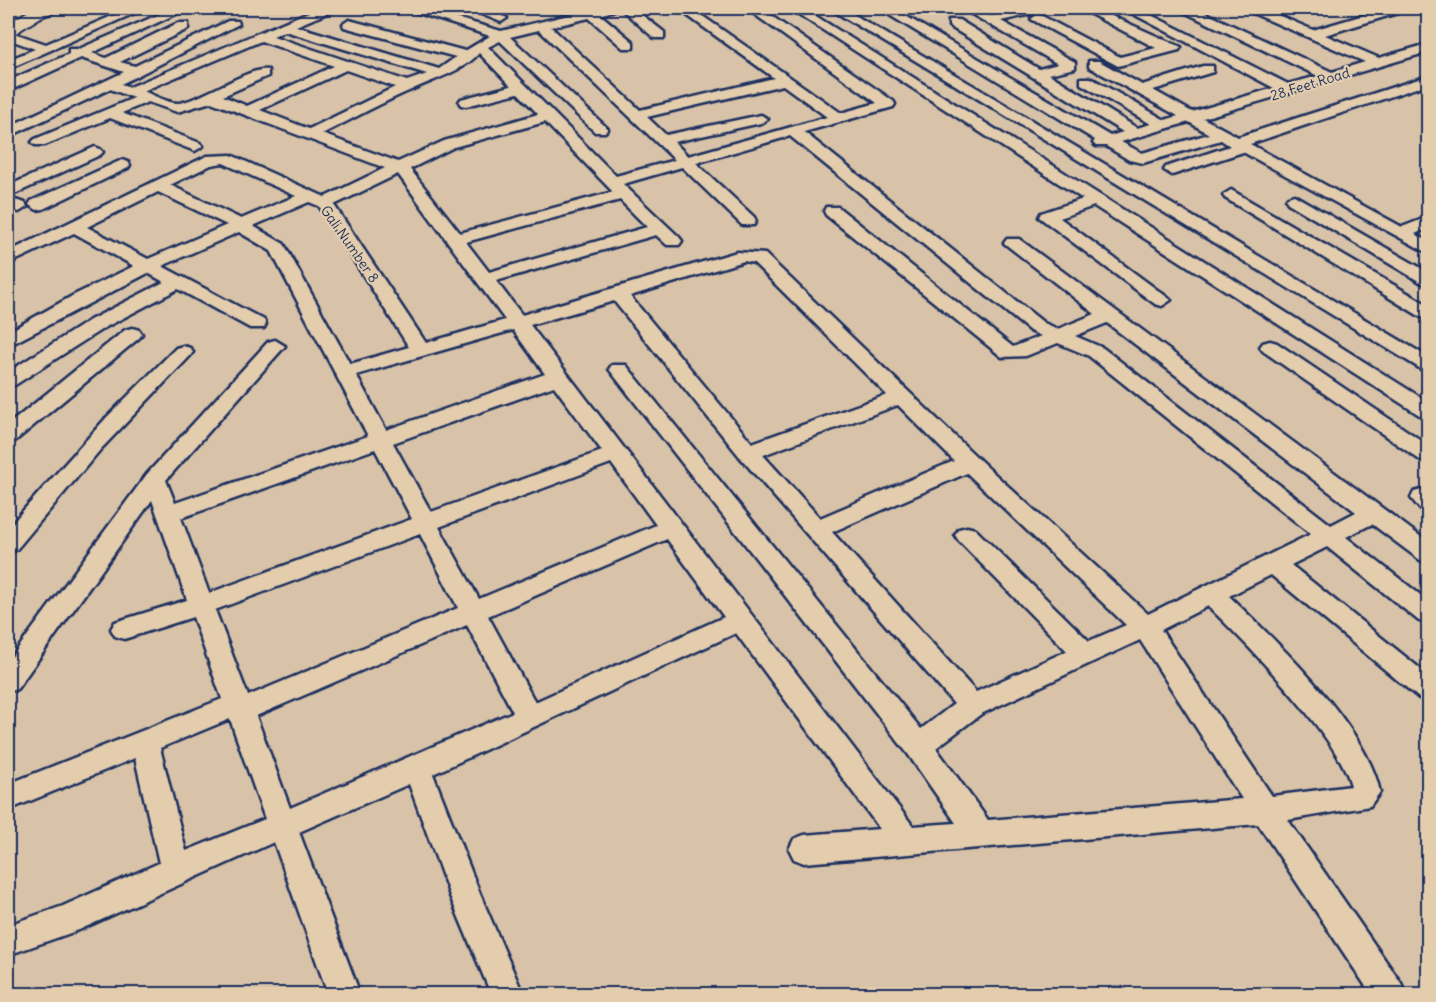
<svg xmlns="http://www.w3.org/2000/svg" width="1436" height="1002" font-family="Delius,sans-serif">
<style>
.lines{fill:none;stroke-linecap:round;stroke-linejoin:round}
.street-casing{stroke:#1b2f5e;stroke-width:5}
.secondary-casing{stroke:#1b2f5e;stroke-width:4}
.street{fill:#e4cdad;fill-rule:evenodd}
.secondary{fill:#e4cdad;fill-rule:evenodd}
.labels{text-anchor:middle;stroke-width:4.5;stroke-linejoin:round;paint-order:stroke}
.far-street-label{font-size:14px;fill:#1b2f5e;stroke:#e4cdad}
</style>
<rect width="100%" height="100%" fill="#d8c3a8"/>
<filter id="ink" filterUnits="userSpaceOnUse"><feTurbulence type="fractalNoise" baseFrequency=".0167" numOctaves="2"/><feDisplacementMap in="SourceGraphic" scale="12" xChannelSelector="R" yChannelSelector="G"/><feConvolveMatrix kernelMatrix="1 2 1 2 8 2 1 2 1" color-interpolation-filters="sRGB"/></filter>
<g filter="url(#ink)">
<g class="lines">
<defs>
<g id="street">
<path d="M47,8H65L29,21L23,17Z"/>
<path d="M131,8H146L8,69V60L35,49L8,39V31L46,44Z"/>
<path d="M174,8H189L92,53L106,58L178,23H188V29L120,62L135,66L228,21H238L239,24L121,84L130,87L318,8H334L332,11L296,26L439,69L456,57L344,27L343,24L349,20L465,51L490,36L403,8H421L501,31L582,12L579,8H633L664,32V38H654L620,8L601,15L633,42V48H623L589,18L551,27L640,110L774,78L677,8H691L841,113L877,103L746,8H760L893,101L895,104L893,107L804,132L1044,323L1058,329L1095,314L1004,243L1007,239H1019L1428,542V563L1420,560L1372,524L1346,537L1428,601V624L1419,621L1327,547L1291,565L1428,675V701L1419,698L1271,575L1229,596C1278,643 1366,726 1380,792L1370,806L1288,820L1401,983L1406,994H1371L1258,824L804,863L794,859L789,849L794,839L804,835L880,829L736,633L433,774L480,894L523,994H491L450,896L409,784L299,832L360,994H328L274,842L79,930L8,955V925L63,906L159,863L135,758L8,810V784L222,699L193,617L124,639L115,636L111,629L115,622L187,600L152,500L17,689L8,692V662L147,474L268,342L275,340L285,346L166,480L175,503L368,436L271,251L239,232L162,266L264,320L266,324L264,328H250L178,289L104,328L15,385L8,387V372L90,320L164,282L148,273L8,346V332L74,295L134,266L74,233L8,264V252L207,156L231,155L325,197L385,168L211,102L177,112L148,102L122,113L200,143L203,146L195,151L110,118L45,145H35L32,142L35,139L134,98L110,89L8,137V127L124,72L81,58L13,89L8,90V81L69,54V49H79ZM539,30L675,160L616,176L488,47L500,41L595,132H605L608,129L605,126L510,37ZM285,31L427,74L407,81L273,36ZM261,41L334,66L247,106L223,96L268,76V70C251,66 202,100 179,103C169,104 153,95 143,91ZM479,53L511,86L461,99L459,102L461,105L466,106L518,93L538,114L444,141L398,162L322,134C352,119 381,103 411,90C434,79 464,71 479,53ZM346,70L395,87L309,129L260,110ZM783,85L827,117L688,156L674,142L761,123L768,119L761,115L666,135L647,117ZM545,122L613,192L460,233L410,169L454,147ZM790,136L1030,331L1041,336L1013,347L838,207H826L824,211L826,215L1002,357L1026,356L1058,343L1089,356L1311,534L1148,614L986,466L765,254L737,252L522,315L496,281L656,235L667,245H679L682,241L679,237L623,184L682,167L742,225H754L756,221L754,217L696,163ZM223,163L296,196L241,219L170,185L211,165ZM398,174L505,320L426,343L334,205ZM158,192L227,225L148,259L87,227ZM620,200L647,227L489,272L466,242ZM309,202L319,206L409,347L350,364L284,244L253,226ZM744,261L754,263L887,395L752,443L630,296ZM614,301L740,457L954,704L921,729L626,365H612L609,369L612,373L908,754L956,823L913,826L530,325ZM1107,323L1356,512L1331,525L1103,348L1075,336ZM513,330L545,374L386,430L356,375ZM554,386L602,451L431,512L393,443ZM898,405L954,461L820,518L763,455ZM375,449L412,519L209,593L181,518ZM611,463L656,525L479,599L439,527ZM967,473L970,476L1126,625L1089,641L975,529L967,527L959,529L955,535L959,541L1067,651L976,692L832,532ZM420,534L458,608L248,696L215,610ZM667,539L724,617L535,702L488,616ZM1208,606C1244,641 1341,740 1351,786L1272,796L1161,630ZM467,625L513,712L290,808L256,716ZM1140,640L1242,799L988,820L936,748L981,714ZM230,719L265,819L186,851L160,748Z"/>
<path d="M466,8H483L507,18L501,22Z"/>
<path d="M789,8H803L1428,402V418L1421,416L1094,206L1060,218L1171,300L1162,306L1155,304L1039,217L1041,213L1083,199Z"/>
<path d="M829,8H843L1428,357V371L1421,369Z"/>
<path d="M878,8H892L1110,136L1123,132L949,26V20H959L1039,69L1058,64L963,9L976,8L991,16L1026,8H1046L1044,11L1001,21L1075,62V68L1049,74L1137,128L1151,124L1081,84V78H1091L1165,120L1178,116L1089,67V61H1099L1142,85L1203,66H1213V72L1153,90L1192,112L1274,88L1122,8H1137L1288,84L1318,76L1182,11L1180,8H1195L1332,72L1365,62L1248,11L1246,8H1261L1313,30L1388,8H1406L1404,11L1325,35L1379,58L1428,44V52L1203,118L1238,137L1428,76V84L1250,144L1402,227L1428,217V228L1415,234L1428,241V253L1243,152L1172,175L1164,170L1166,167L1230,146L1221,140L1143,163L1129,160L1106,146H1096L1093,143L1095,140ZM1189,122L1209,134L1142,153L1121,142Z"/>
<path d="M1079,8H1094L1181,47L1179,50L1118,66L1031,19L1037,15L1042,16L1120,57L1156,48Z"/>
<path d="M95,147L100,149L103,152L100,155L8,197V186Z"/>
<path d="M122,160L128,162L130,165L128,168L43,209L37,210L29,205L31,201Z"/>
<path d="M1231,190L1428,305V318L1421,317L1225,198L1223,195Z"/>
<path d="M1294,195L1428,272V284L1422,283L1288,203L1286,200L1288,197Z"/>
<path d="M8,198L25,203L27,207L19,212L8,208Z"/>
<path d="M132,328L139,330L142,334L139,338L15,441L8,443V425L125,330Z"/>
<path d="M1270,341L1277,343L1428,445V462L1420,460L1263,351L1260,347L1263,343Z"/>
<path d="M183,346L190,348L193,352L190,356L100,450L16,550L8,552V529L21,513L107,417L176,348Z"/>
<path d="M1422,490L1428,492V511L1420,509L1411,498L1414,492Z"/>
</g>
<path id="secondary" d="M34,8H55L14,34L8,35V23Z"/>
</defs>
<!-- street casing -->
<use href="#street" class="street-casing"/>
<!-- secondary casing -->
<use href="#secondary" class="secondary-casing"/>
<!-- street -->
<use href="#street" class="street"/>
<!-- secondary -->
<use href="#secondary" class="secondary"/>
</g>
</g>
<g class="labels">
<!-- far-street labels -->
<g class="far-street-label">
<text transform="translate(1310 84) rotate(-17)" y="5">28 Feet Road</text>
<text transform="translate(350 244) rotate(55)" y="5">Gali Number 8</text>
</g>
</g>
<!-- margin -->
<rect width="1436" height="1002" fill="none" stroke="#e4cdad" stroke-width="30"/>
<rect x="15" y="15" width="1406" height="972" fill="none" stroke="#1b2f5e" stroke-width="2" filter="url(#ink)"/>
</svg>
